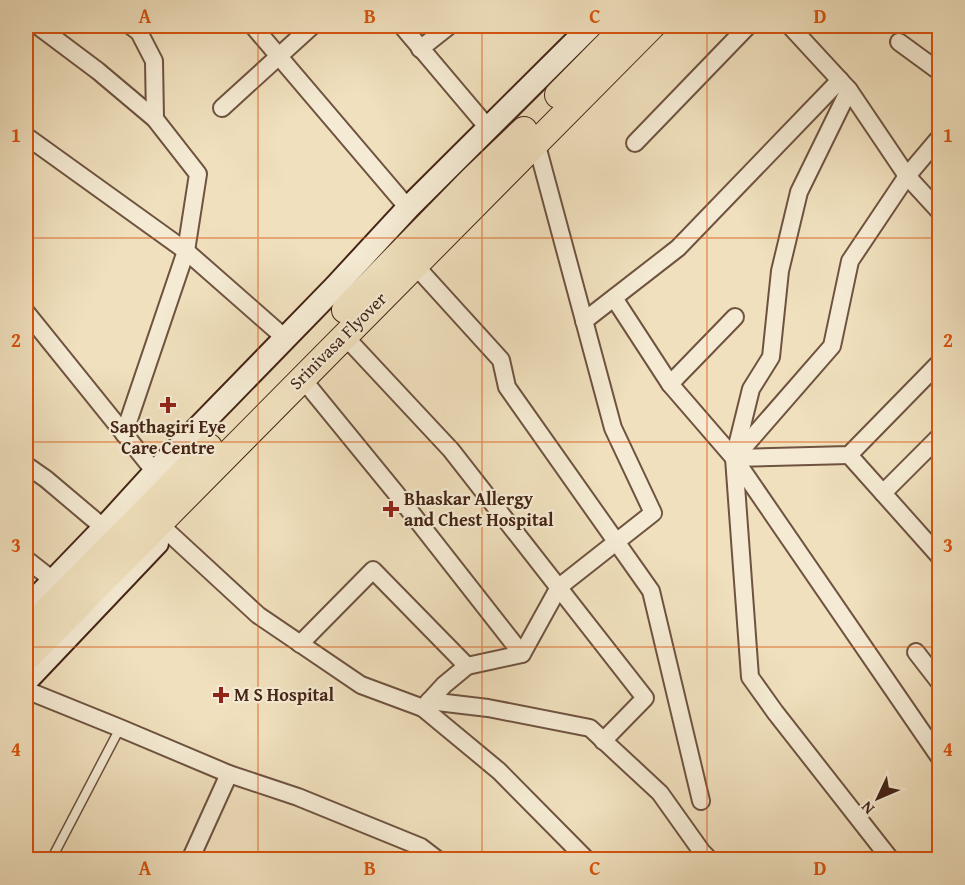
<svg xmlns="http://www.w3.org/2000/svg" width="965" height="885" font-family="'Gentium Book Plus',serif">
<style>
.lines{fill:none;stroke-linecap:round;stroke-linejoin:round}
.lane-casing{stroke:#6f5340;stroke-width:11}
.street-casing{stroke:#6f5340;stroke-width:20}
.secondary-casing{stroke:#442416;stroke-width:26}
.primary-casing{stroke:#442416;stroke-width:28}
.lane{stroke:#f5ebd4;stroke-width:8}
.street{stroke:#f5ebd4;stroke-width:16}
.secondary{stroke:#f5ebd4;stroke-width:22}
.primary{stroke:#f0e0bd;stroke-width:26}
.grid{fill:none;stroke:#d8540d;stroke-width:1.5;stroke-opacity:0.55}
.poi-dot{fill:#8f2418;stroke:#f5ebd4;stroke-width:2}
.labels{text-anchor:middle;stroke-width:4.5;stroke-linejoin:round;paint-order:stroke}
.street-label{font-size:18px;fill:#442416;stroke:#f5ebd4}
.poi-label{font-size:18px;font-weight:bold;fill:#442416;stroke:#f5ebd4;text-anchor:start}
.neatline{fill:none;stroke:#d8540d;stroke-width:2}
.grid-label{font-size:20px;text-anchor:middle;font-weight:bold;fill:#d8540d}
</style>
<rect width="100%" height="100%" fill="#f0e0bd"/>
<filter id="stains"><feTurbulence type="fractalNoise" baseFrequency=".00333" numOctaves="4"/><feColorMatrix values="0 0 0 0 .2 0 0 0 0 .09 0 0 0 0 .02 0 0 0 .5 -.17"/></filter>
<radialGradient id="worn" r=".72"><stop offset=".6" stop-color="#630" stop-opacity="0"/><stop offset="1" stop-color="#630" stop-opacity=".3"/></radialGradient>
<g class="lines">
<defs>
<path id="lane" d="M51,860L120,728"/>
<g id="street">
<path d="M38,26L98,71L155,119L198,174L186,251L124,434"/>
<path d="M131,26L139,32L154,61L155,119"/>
<path d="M253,26L408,208"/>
<path d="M402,26L489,129"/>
<path d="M790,26L849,90L907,176L940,212"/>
<path d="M899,42L940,72"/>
<path d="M420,49L449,26"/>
<path d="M849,90L799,192L780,271L771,357L751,389L734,458L750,677L775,712L891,860"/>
<path d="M222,108L312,26"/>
<path d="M26,136L186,251L285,338"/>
<path d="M635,143L748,26"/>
<path d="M422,273L501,360L507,387L651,591L701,801"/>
<path d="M614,298L670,384L734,458L940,758"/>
<path d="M26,312L155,472"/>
<path d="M584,321L678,248L840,80"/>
<path d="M352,344L451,450L645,698L603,741"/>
<path d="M670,384L735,317"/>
<path d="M310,388L395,492L522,654"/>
<path d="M737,455L832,346L850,261L907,176L940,137"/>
<path d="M849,455L940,557"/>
<path d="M734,458L849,455L940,362"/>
<path d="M26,465L46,479L104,528"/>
<path d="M883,493L940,436"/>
<path d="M168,532L258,615L361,685L423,708L499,771L587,860"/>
<path d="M26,559L54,581"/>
<path d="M300,644L373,570L467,666"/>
<path d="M916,652L940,683"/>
<path d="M26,690L120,728L229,774L298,797L421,847L438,860"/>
<path d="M429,701L488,708L590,728L660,793L702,852L710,860"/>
<path d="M423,708L444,685L467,666L522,654L559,587L653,513L613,428L539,153"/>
<path d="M190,860L229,774"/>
</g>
<g id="secondary">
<path d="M26,609L104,528L155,472L335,287L408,208L591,26"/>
<path d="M26,681L157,543"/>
</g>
<g id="primary">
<path d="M558,95L626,26"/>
<path d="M345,310L473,179L524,130"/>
<path d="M26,632L209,447"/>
<path d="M26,658L652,26"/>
</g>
</defs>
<!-- lane casing -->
<use href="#lane" class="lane-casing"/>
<!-- street casing -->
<use href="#street" class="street-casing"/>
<!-- secondary casing -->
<use href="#secondary" class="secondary-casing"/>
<!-- primary casing -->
<use href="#primary" class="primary-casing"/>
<!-- lane -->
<use href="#lane" class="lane"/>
<!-- street -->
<use href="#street" class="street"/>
<!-- secondary -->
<use href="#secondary" class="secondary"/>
<!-- primary -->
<use href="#primary" class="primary"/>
</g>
<!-- grid -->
<path class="grid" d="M258,26V860M482,26V860M707,26V860M26,238H940M26,442H940M26,647H940"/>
<!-- markers -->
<g class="poi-dot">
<path d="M165 396h6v6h6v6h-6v6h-6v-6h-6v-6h6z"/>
<path d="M388 500h6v6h6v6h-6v6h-6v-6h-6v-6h6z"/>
<path d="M218 686h6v6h6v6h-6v6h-6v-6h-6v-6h6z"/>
</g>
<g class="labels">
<!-- street labels -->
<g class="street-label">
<text transform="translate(338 341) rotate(-45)" y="6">Srinivasa Flyover</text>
</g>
<!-- poi labels -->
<g class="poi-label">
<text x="168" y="433" text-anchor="middle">Sapthagiri Eye<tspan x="168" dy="21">Care Centre</tspan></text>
<text x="404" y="505">Bhaskar Allergy<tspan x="404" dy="21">and Chest Hospital</tspan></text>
<text x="234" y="701">M S Hospital</text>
</g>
</g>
<!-- margin -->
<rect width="965" height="885" fill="none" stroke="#f0e0bd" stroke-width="66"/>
<!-- north arrow -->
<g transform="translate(878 798) rotate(226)" stroke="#f5ebd4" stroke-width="4.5" paint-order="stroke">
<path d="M0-4.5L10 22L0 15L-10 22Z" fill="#442416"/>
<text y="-9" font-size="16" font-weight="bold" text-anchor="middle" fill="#442416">N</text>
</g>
<rect x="33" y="33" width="899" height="819" class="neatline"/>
<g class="grid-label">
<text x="145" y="23">A</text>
<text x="370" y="23">B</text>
<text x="595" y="23">C</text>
<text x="820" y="23">D</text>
<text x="16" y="142">1</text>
<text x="948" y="142">1</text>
<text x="16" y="347">2</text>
<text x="948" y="347">2</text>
<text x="16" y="552">3</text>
<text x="948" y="552">3</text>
<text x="16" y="756">4</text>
<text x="948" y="756">4</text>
<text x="145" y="875">A</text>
<text x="370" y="875">B</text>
<text x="595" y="875">C</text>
<text x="820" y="875">D</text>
</g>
<rect width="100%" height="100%" filter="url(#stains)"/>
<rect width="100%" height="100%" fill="url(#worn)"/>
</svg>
